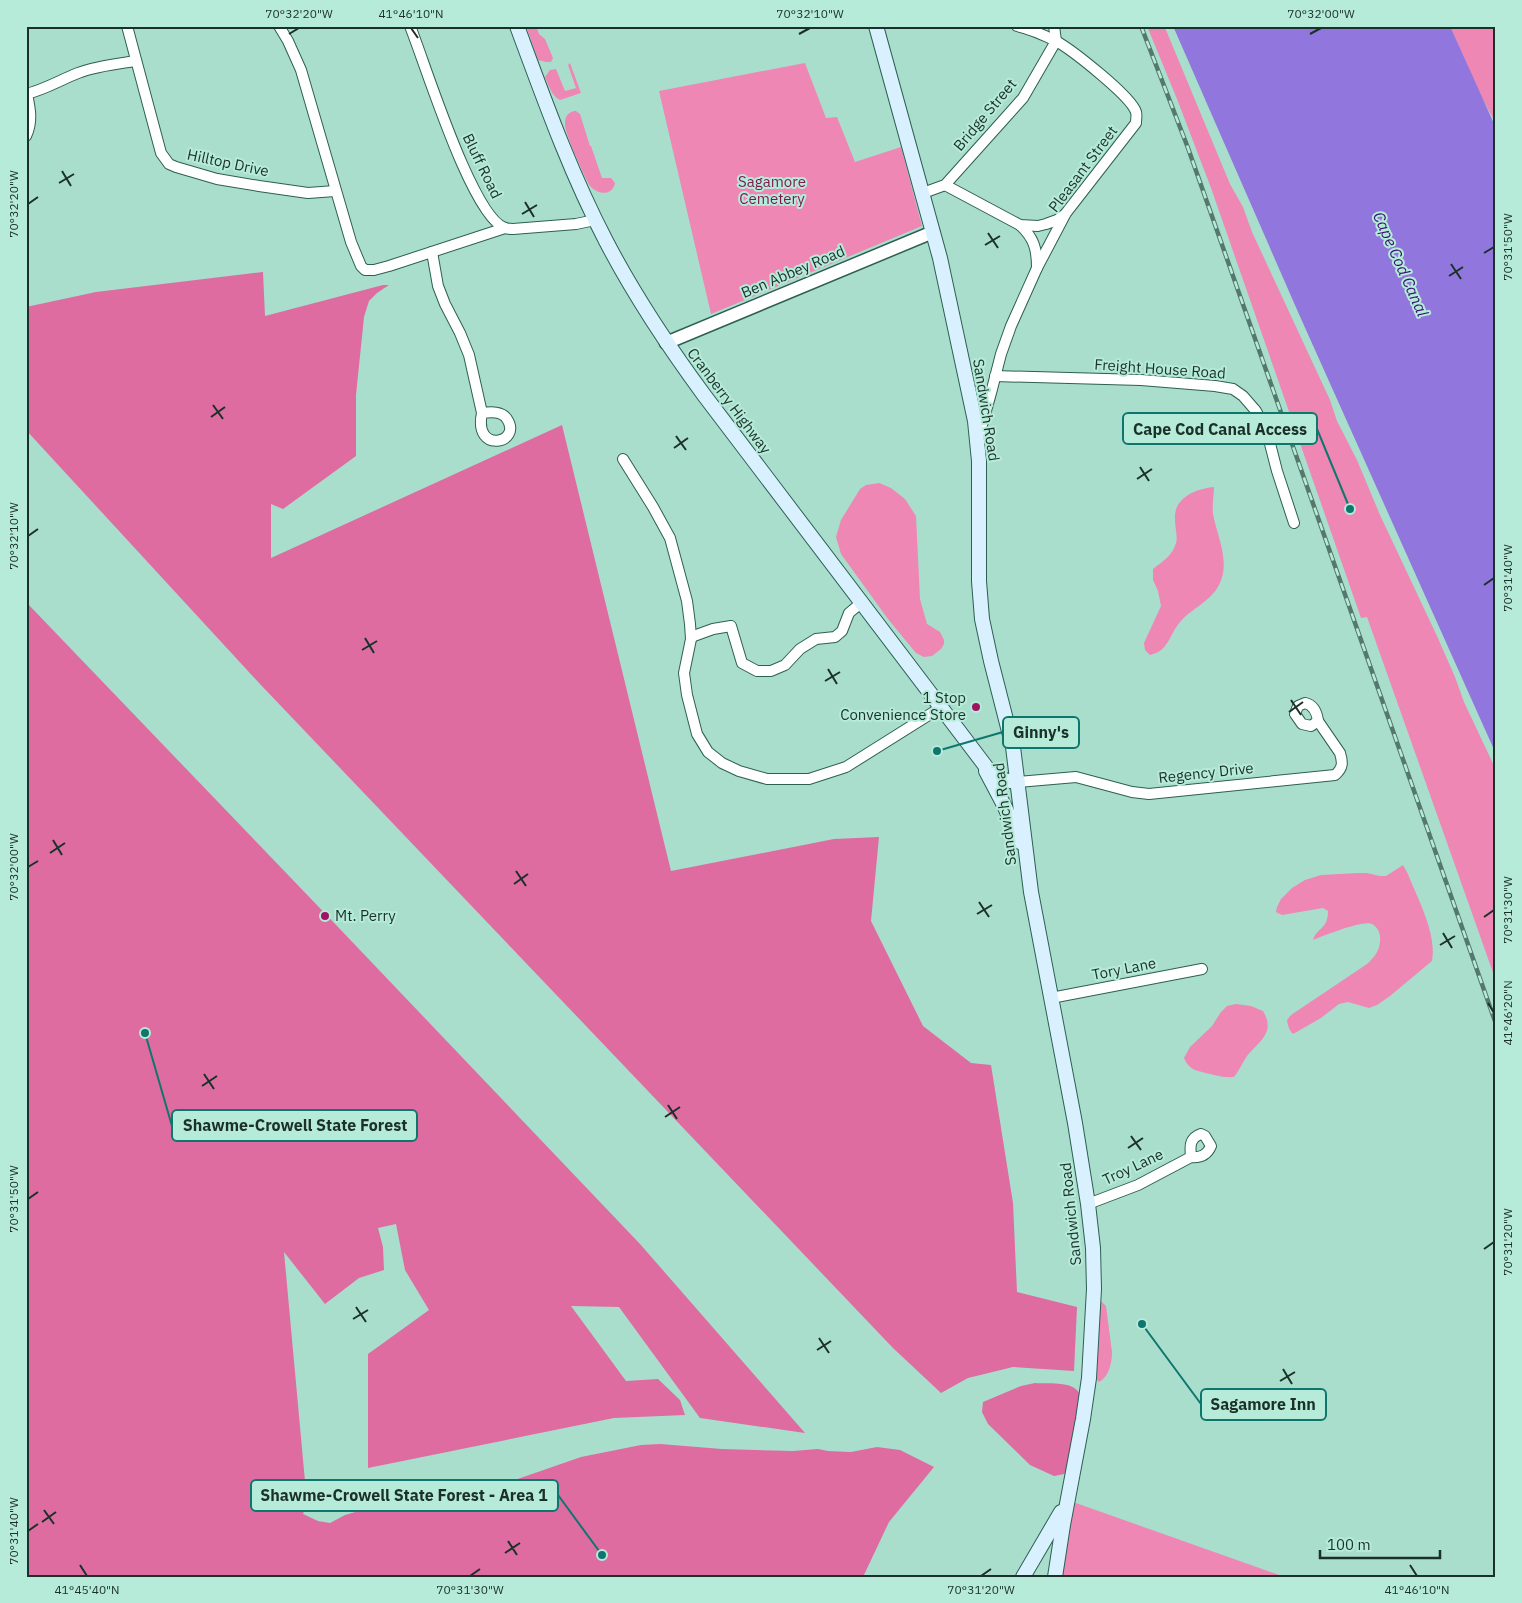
<svg xmlns="http://www.w3.org/2000/svg" width="1522" height="1603" font-family="'IBM Plex Sans',sans-serif">
<style>
.green{fill:#ef87b4}
.forest{fill:#de6ca0}
.water{fill:#9176de}
.lines{fill:none;stroke-linecap:round;stroke-linejoin:round}
.minor-casing{stroke:#2d5f52;stroke-width:12}
.tertiary-casing{stroke:#2d5f52;stroke-width:15}
.secondary-casing{stroke:#2d5f52;stroke-width:16}
.minor{stroke:#fff;stroke-width:10}
.tertiary{stroke:#fff;stroke-width:12}
.secondary{stroke:#d9f1fe;stroke-width:14}
.rail-casing{stroke:#55786c;stroke-width:4.5}
.rail{stroke:#b6ebda;stroke-width:2.5;stroke-dasharray:8;stroke-linecap:butt}
.ticks{fill:none;stroke:#1b3029;stroke-width:2}
.poi-dot{fill:#9e1462;stroke:#b6ebda;stroke-width:2}
.labels{text-anchor:middle;stroke-width:4;stroke-linejoin:round;paint-order:stroke}
.street-label{font-size:15px;fill:#1b3029;stroke:#b6ebda}
.park-label{font-size:15px;fill:#7e174e;stroke:#b6ebda}
.poi-label{font-size:15px;fill:#1b3029;stroke:#b6ebda;text-anchor:end}
.water-label{font-size:16px;font-style:italic;fill:#371370;stroke:#b6ebda}
.leader{fill:none;stroke:#0f766e;stroke-width:2}
.callout-dot{fill:#0f766e;stroke:#b6ebda;stroke-width:2}
.callout{fill:#b6ebda;stroke:#0f766e;stroke-width:2}
.callout-label{font-size:16px;text-anchor:middle;font-weight:bold;fill:#1b3029}
.neatline{fill:none;stroke:#1b3029;stroke-width:2}
.ticks-label{font-size:12px;text-anchor:middle;fill:#1b3029}
</style>
<rect width="100%" height="100%" fill="#a9decd"/>
<!-- green -->
<g class="green">
<path d="M526,26H536L539,34L545,39L553,58L551,62H546L538,60Z"/>
<path d="M1147,26H1164L1166,30L1230,184L1243,207L1252,232L1330,400L1337,421L1357,460L1380,515L1437,636L1455,677L1464,702L1496,770V981L1367,617L1361,618L1211,188L1177,99Z"/>
<path d="M1450,26H1494L1496,29V124L1479,92Z"/>
<path d="M570,63L581,93L560,100C551,95 549,86 545,77L550,70L556,69L565,91L576,88L568,65Z"/>
<path d="M805,63L826,118L837,117L855,162L901,147L922,226L711,314L659,91Z"/>
<path d="M574,111H576L580,114L590,146H591L602,178H611L615,183C612,198 594,194 588,183C583,172 564,133 565,123C565,116 568,113 574,111Z"/>
<path d="M879,483L891,488L905,499L916,516L920,599L927,624L940,632L944,640V644L941,649L932,656L924,657L916,653L888,619L841,554L836,537L841,520L860,489L866,485Z"/>
<path d="M1214,487C1214,495 1212,505 1213,514C1217,536 1231,562 1219,585C1210,602 1192,608 1180,622C1169,635 1169,651 1150,655L1145,650L1144,643L1161,606L1158,591L1153,580V569C1162,562 1173,555 1176,543C1178,537 1175,528 1175,520C1173,498 1195,489 1214,487Z"/>
<path d="M1403,865L1408,874C1418,900 1437,933 1432,961L1390,996L1377,1005L1369,1008L1348,1002L1339,1004L1321,1018L1293,1034C1289,1030 1288,1026 1287,1020L1291,1015L1367,964C1375,957 1381,949 1380,937C1380,932 1377,927 1372,924C1363,920 1323,936 1313,940C1317,927 1328,930 1328,911L1323,908L1282,915L1276,912L1277,907L1281,899L1292,888L1305,880L1321,875L1358,873H1367L1380,876H1386Z"/>
<path d="M1236,1004L1251,1006L1263,1011C1276,1033 1259,1041 1247,1056C1242,1063 1239,1071 1234,1077C1225,1078 1219,1076 1210,1074C1199,1071 1189,1071 1184,1058L1190,1047L1212,1026L1221,1012L1227,1006Z"/>
<path d="M1100,1300L1106,1306L1112,1352C1112,1362 1109,1377 1099,1382L1095,1378Z"/>
<path d="M1073,1502L1285,1577H1062Z"/>
</g>
<!-- forest -->
<g class="forest">
<path d="M263,272L265,316L383,285H389L377,293L369,301L364,317L356,395V456L283,509L271,504V558L562,425L671,871L834,839L879,837L871,921L923,1026L971,1063L991,1065L1013,1203L1017,1292L1077,1307L1074,1371L1013,1367L968,1378L941,1393L893,1348L260,684L26,430V307L96,292Z"/>
<path d="M26,602L338,927L640,1244L805,1433L700,1418L619,1307L571,1306L626,1381L658,1379L680,1400L685,1415L614,1418L368,1468V1354L429,1310L405,1270L396,1224L378,1228L383,1247L384,1270L359,1278L325,1304L284,1252L307,1503L303,1514L318,1521L330,1523L345,1515L369,1508L406,1502L429,1488L450,1482L475,1481L493,1483L509,1482L581,1457L641,1445L660,1444L722,1449L793,1451L818,1449L828,1451L851,1452L877,1447L900,1450L934,1467L889,1522L863,1577H26Z"/>
<path d="M1035,1383C1050,1384 1078,1380 1081,1398L1067,1471L1064,1474L1054,1476L1030,1465L988,1424L982,1412L983,1402L1021,1386Z"/>
</g>
<!-- water -->
<path class="water" d="M1173,26H1450L1496,128V754L1298,312Z"/>
<g class="lines">
<defs>
<g id="minor">
<path d="M127,26L161,153L169,164L176,167L217,179L259,186L308,193L335,191"/>
<path d="M279,26L288,41L301,70L351,242L361,266L365,270H374L389,266L505,228"/>
<path d="M410,26C425,63 472,217 505,228C508,229 510,229 513,229L576,224L595,220"/>
<path d="M26,94C44,90 60,80 78,73C96,66 116,64 136,61"/>
<path d="M26,136C33,122 30,108 27,94"/>
<path d="M945,185L1020,225L1038,226L1046,224L1057,220L1064,215"/>
<path d="M923,193L945,185L1006,117L1023,98L1056,41L1054,26"/>
<path d="M1020,225C1034,238 1037,249 1037,268"/>
<path d="M432,252L438,286L445,304L460,333L469,355L482,413C491,412 502,411 507,419C523,443 473,455 482,413"/>
<path d="M995,376L1141,380L1215,386L1233,389L1243,396L1256,411L1267,432L1277,471L1294,523"/>
<path d="M978,439L991,393L1001,354L1011,326L1037,268L1066,213L1136,123C1136,119 1137,115 1136,112C1131,96 1072,50 1056,41C1044,35 1030,29 1017,26"/>
<path d="M623,459L653,507L670,538L687,601L690,624L691,639L684,673L687,695L697,734L708,752L722,763L739,771L767,779H809L846,767L940,708"/>
<path d="M691,637L713,629L731,626L742,663L757,671H771L785,665L800,649L816,639L835,637L842,631L849,613L861,603"/>
<path d="M1305,703C1314,705 1317,713 1318,721L1311,726L1302,724L1295,714L1298,706Z"/>
<path d="M1018,782L1076,777L1132,792L1149,794L1335,775C1343,768 1343,763 1340,753L1318,721"/>
<path d="M1051,998L1202,969"/>
<path d="M1088,1204L1138,1185L1191,1157C1190,1147 1189,1138 1201,1134L1205,1136L1211,1146C1207,1155 1201,1158 1191,1157"/>
</g>
<path id="tertiary" d="M666,343L933,232"/>
<g id="secondary">
<path d="M517,26C544,99 570,172 606,241C634,295 668,346 704,395L987,768C995,779 1005,781 1018,782"/>
<path d="M876,26L940,258L975,421L979,461V581L982,619L991,661L1013,747L1031,892L1075,1123L1088,1204L1093,1248L1094,1289L1089,1378L1083,1419L1063,1525L1055,1577"/>
<path d="M986,771L1005,807L1020,842"/>
<path d="M1023,1577L1061,1512"/>
</g>
</defs>
<!-- minor casing -->
<use href="#minor" class="minor-casing"/>
<!-- tertiary casing -->
<use href="#tertiary" class="tertiary-casing"/>
<!-- secondary casing -->
<use href="#secondary" class="secondary-casing"/>
<!-- minor -->
<use href="#minor" class="minor"/>
<!-- tertiary -->
<use href="#tertiary" class="tertiary"/>
<!-- secondary -->
<use href="#secondary" class="secondary"/>
<defs>
<path id="rail" d="M1141,26L1188,148L1496,1024"/>
</defs>
<!-- rail casing -->
<use href="#rail" class="rail-casing"/>
<!-- rail -->
<use href="#rail" class="rail"/>
</g>
<!-- ticks -->
<path class="ticks" d="M411,28L418,38M289,34L299,28M799,34L810,28M1310,34L1321,28M62,171L71,186M59,183L74,174M525,202L534,217M28,204L38,197M522,214L537,205M988,233L998,248M985,245L1000,236M1484,253L1494,247M1451,264L1461,279M1449,276L1463,267M213,405L223,419M211,417L225,407M676,436L686,450M674,448L688,438M1140,467L1149,481M1137,479L1152,469M28,536L38,529M1484,585L1494,578M365,638L374,653M362,650L377,641M828,669L837,684M825,681L840,672M1291,700L1301,715M1289,712L1303,702M53,840L62,855M50,853L65,843M28,867L38,861M516,871L526,886M514,884L528,874M979,902L989,917M977,914L992,905M1484,917L1494,910M1443,933L1452,948M1440,945L1455,936M1488,1003L1494,1013M204,1074L214,1089M202,1086L217,1076M668,1105L677,1119M665,1117L680,1107M1131,1136L1141,1150M1128,1148L1143,1138M28,1199L38,1192M1484,1249L1494,1242M356,1307L366,1322M353,1319L368,1310M819,1338L829,1353M817,1350L831,1341M1283,1369L1292,1384M1280,1381L1295,1372M44,1510L54,1524M42,1522L56,1512M28,1531L38,1524M508,1541L517,1555M505,1553L520,1543M80,1565L87,1576M1410,1565L1417,1576M470,1576L480,1569M981,1576L991,1569"/>
<!-- markers -->
<g class="poi-dot">
<circle cx="976" cy="707" r="5"/>
<circle cx="325" cy="916" r="5"/>
</g>
<g class="labels">
<!-- street labels -->
<g class="street-label">
<text transform="translate(985 115) rotate(-50)" y="5">Bridge Street</text>
<text transform="translate(228 163) rotate(12)" y="5">Hilltop Drive</text>
<text transform="translate(482 166) rotate(64)" y="5">Bluff Road</text>
<text transform="translate(1083 169) rotate(-53)" y="5">Pleasant Street</text>
<text transform="translate(793 272) rotate(-23)" y="5">Ben Abbey Road</text>
<text transform="translate(1160 369) rotate(4)" y="5">Freight House Road</text>
<text transform="translate(729 401) rotate(53)" y="5">Cranberry Highway</text>
<text transform="translate(986 410) rotate(81)" y="5">Sandwich Road</text>
<text transform="translate(1206 773) rotate(-6)" y="5">Regency Drive</text>
<text transform="translate(1005 814) rotate(-97)" y="5">Sandwich Road</text>
<text transform="translate(1124 969) rotate(-11)" y="5">Tory Lane</text>
<text transform="translate(1133 1167) rotate(-25)" y="5">Troy Lane</text>
<text transform="translate(1071 1214) rotate(-96)" y="5">Sandwich Road</text>
</g>
<!-- park labels -->
<g class="park-label">
<text x="772" y="187">Sagamore<tspan x="772" dy="17">Cemetery</tspan></text>
</g>
<!-- poi labels -->
<g class="poi-label">
<text x="966" y="703">1 Stop<tspan x="966" dy="17">Convenience Store</tspan></text>
<text x="335" y="921" text-anchor="start">Mt. Perry</text>
</g>
<!-- water labels -->
<g class="water-label">
<text transform="translate(1401 264) rotate(66)" y="6">Cape Cod Canal</text>
</g>
</g>
<!-- callouts -->
<path class="leader" d="M1350 509L1317 429M937 751L1003 732M145 1033L172 1126M1142 1324L1201 1404M602 1555L558 1495"/>
<g class="callout-dot">
<circle cx="1350" cy="509" r="5"/>
<circle cx="937" cy="751" r="5"/>
<circle cx="145" cy="1033" r="5"/>
<circle cx="1142" cy="1324" r="5"/>
<circle cx="602" cy="1555" r="5"/>
</g>
<g class="callout">
<rect x="1123" y="413" width="194" height="31" rx="5"/>
<rect x="1003" y="717" width="76" height="31" rx="5"/>
<rect x="172" y="1110" width="245" height="31" rx="5"/>
<rect x="1201" y="1389" width="125" height="31" rx="5"/>
<rect x="251" y="1480" width="307" height="31" rx="5"/>
</g>
<g class="callout-label">
<text x="1220" y="435">Cape Cod Canal Access</text>
<text x="1041" y="738">Ginny's</text>
<text x="295" y="1131">Shawme-Crowell State Forest</text>
<text x="1263" y="1410">Sagamore Inn</text>
<text x="404" y="1501">Shawme-Crowell State Forest - Area 1</text>
</g>
<!-- border -->
<rect width="1522" height="1603" fill="none" stroke="#b6ebda" stroke-width="55"/>
<!-- scale -->
<path d="M1320 1550v8h120v-8" fill="none" stroke="#1b3029" stroke-width="2.5"/>
<text x="1327" y="1550" font-size="15" fill="#1b3029" stroke="#b6ebda" stroke-width="4" paint-order="stroke">100 m</text>
<rect x="28" y="28" width="1466" height="1548" class="neatline"/>
<g class="ticks-label">
<text x="299" y="18">70°32'20"W</text>
<text x="411" y="18">41°46'10"N</text>
<text x="810" y="18">70°32'10"W</text>
<text x="1321" y="18">70°32'00"W</text>
<text transform="translate(14 204) rotate(-90)" y="4">70°32'20"W</text>
<text transform="translate(1508 247) rotate(-90)" y="4">70°31'50"W</text>
<text transform="translate(14 536) rotate(-90)" y="4">70°32'10"W</text>
<text transform="translate(1508 578) rotate(-90)" y="4">70°31'40"W</text>
<text transform="translate(14 867) rotate(-90)" y="4">70°32'00"W</text>
<text transform="translate(1508 910) rotate(-90)" y="4">70°31'30"W</text>
<text transform="translate(1508 1013) rotate(-90)" y="4">41°46'20"N</text>
<text transform="translate(14 1199) rotate(-90)" y="4">70°31'50"W</text>
<text transform="translate(1508 1242) rotate(-90)" y="4">70°31'20"W</text>
<text transform="translate(14 1531) rotate(-90)" y="4">70°31'40"W</text>
<text x="87" y="1594">41°45'40"N</text>
<text x="470" y="1594">70°31'30"W</text>
<text x="981" y="1594">70°31'20"W</text>
<text x="1417" y="1594">41°46'10"N</text>
</g>
</svg>
